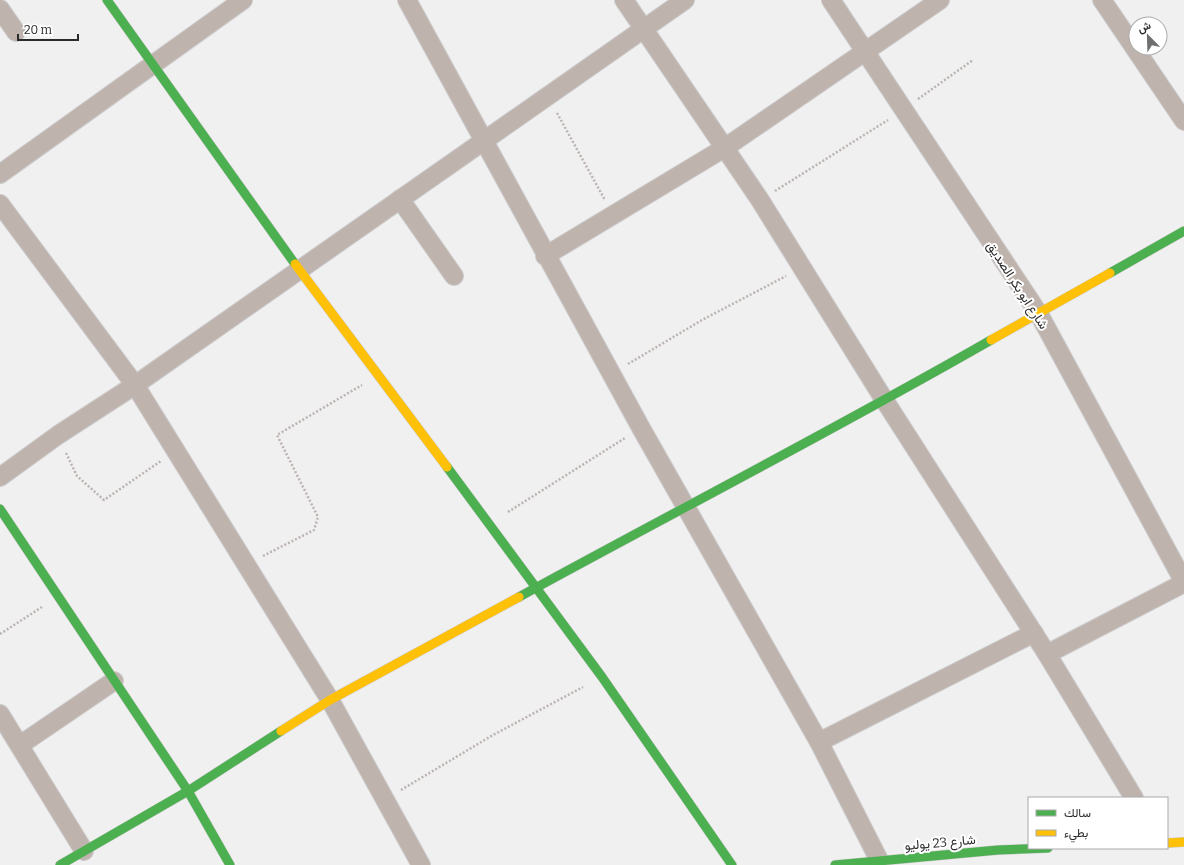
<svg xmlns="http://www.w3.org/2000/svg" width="1184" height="865" font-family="Bitter,Vazirmatn,serif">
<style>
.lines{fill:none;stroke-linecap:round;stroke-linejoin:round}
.street-casing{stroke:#cdcccd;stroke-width:20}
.fast-casing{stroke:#cdcccd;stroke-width:10}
.slow-casing{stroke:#cdcccd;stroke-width:10}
.path{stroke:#bbb4b0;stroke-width:2.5;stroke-dasharray:2 2;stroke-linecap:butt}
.street{stroke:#bfb3ad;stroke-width:18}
.fast{stroke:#4caf50;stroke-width:9}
.slow{stroke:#ffc107;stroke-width:9}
.labels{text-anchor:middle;stroke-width:4;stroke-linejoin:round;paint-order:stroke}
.street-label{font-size:13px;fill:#2b2a2b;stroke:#fff}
</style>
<rect width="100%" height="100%" fill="#f1f0f1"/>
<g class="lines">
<defs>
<g id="street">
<path d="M407,0L641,428L819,742L879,860"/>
<path d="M624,0L760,200L885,401L1047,654L1134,798"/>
<path d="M831,0L1039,314L1184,582"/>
<path d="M1102,0L1184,121"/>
<path d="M0,9L16,32"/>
<path d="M0,174L243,0"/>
<path d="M400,199L454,276"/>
<path d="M0,204L135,385L330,700L421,865"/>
<path d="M545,256L726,147L940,0"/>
<path d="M0,477L58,435L135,385L685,0"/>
<path d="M1047,654L1184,583"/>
<path d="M0,714L84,851"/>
<path d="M819,742L1034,633"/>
<path d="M20,745L114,681"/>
</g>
<g id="fast">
<path d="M107,0L295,264"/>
<path d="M1110,273L1184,231"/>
<path d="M447,467L602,677L732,865"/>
<path d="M0,509L188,791L230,865"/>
<path d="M519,597C676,511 836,429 991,340"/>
<path d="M60,865L188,791L281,731"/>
<path d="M835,865L998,850L1048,848"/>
</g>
<g id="slow">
<path d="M295,264L447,467"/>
<path d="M991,340L1110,273"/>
<path d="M281,731L330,700L519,597"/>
<path d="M1167,843L1184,842"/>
</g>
</defs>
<!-- street casing -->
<use href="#street" class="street-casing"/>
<!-- fast casing -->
<use href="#fast" class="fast-casing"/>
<!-- slow casing -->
<use href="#slow" class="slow-casing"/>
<!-- path -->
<g class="path">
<path d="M918,99L973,60"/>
<path d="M557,113L605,200"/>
<path d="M775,191L888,120"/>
<path d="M628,364L702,320L786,276"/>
<path d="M66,453L77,476L104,500L161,461"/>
<path d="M508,512L625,438"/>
<path d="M263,556L314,530L318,517L277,435L362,385"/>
<path d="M0,634L42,607"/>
<path d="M401,790L493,735L583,687"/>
</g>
<!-- street -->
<use href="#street" class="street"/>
<!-- fast -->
<use href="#fast" class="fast"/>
<!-- slow -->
<use href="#slow" class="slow"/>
</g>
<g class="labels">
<!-- street labels -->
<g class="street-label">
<text transform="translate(1018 285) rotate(57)" y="5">شارع ابو بكر الصديق</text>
<text transform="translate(940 842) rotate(-5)" y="5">شارع 23 يوليو</text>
</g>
</g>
<!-- legend -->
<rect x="1028" y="797" width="140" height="52" fill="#ffffff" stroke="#aaaaaa"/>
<rect x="1036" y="810" width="20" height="6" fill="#4caf50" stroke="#aaaaaa"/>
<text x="1064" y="817" font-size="12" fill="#2b2a2b">سالك</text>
<rect x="1036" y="830" width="20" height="6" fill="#ffc107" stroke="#aaaaaa"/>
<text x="1064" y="837" font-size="12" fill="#2b2a2b">بطيء</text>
<!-- north arrow -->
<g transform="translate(1148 36) rotate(337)"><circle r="19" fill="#ffffff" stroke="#aaaaaa"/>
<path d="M0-3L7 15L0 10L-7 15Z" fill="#706f70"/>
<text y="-6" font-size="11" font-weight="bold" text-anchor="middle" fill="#2b2a2b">ش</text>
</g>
<!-- scale -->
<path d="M18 34v6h60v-6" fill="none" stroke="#2b2a2b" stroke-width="2"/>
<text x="24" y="34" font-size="12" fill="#2b2a2b" stroke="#ffffff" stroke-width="3" paint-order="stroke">20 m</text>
</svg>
